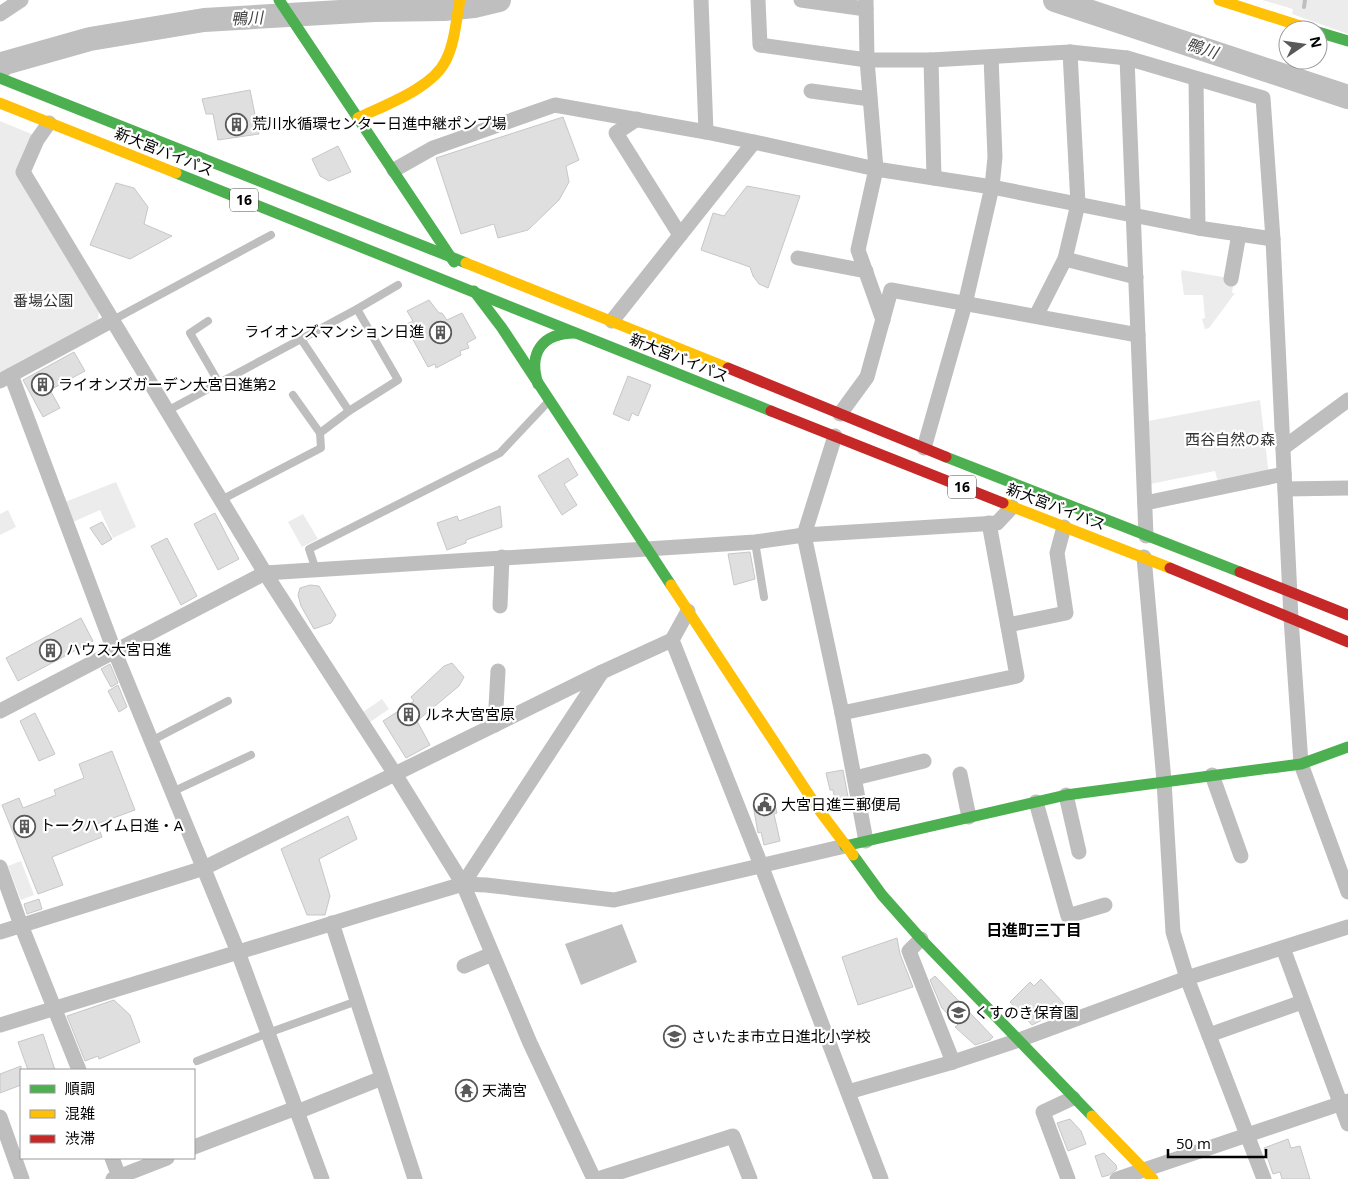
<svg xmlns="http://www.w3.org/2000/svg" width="1348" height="1179" font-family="'Open Sans','Noto Sans JP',sans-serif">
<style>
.green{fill:#ececec}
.water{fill:#bfbfbf}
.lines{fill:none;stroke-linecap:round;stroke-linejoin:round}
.stream{stroke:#bfbfbf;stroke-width:4}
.river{stroke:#bfbfbf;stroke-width:24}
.building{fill:#dfdfdf;stroke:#c7c7c7}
.lane{stroke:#bebebe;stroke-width:8}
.street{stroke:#bebebe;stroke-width:15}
.fast{stroke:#4caf50;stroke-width:11}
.slow{stroke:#ffc107;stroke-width:11}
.jam{stroke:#c62828;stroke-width:11}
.labels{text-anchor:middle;stroke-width:4.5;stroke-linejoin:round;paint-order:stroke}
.shield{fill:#fff;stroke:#4c4c4c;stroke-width:1}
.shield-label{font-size:14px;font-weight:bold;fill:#000}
.poi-label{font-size:15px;fill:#000;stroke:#fff;text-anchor:start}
.street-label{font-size:15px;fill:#000;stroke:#fff}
.park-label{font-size:15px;fill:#333;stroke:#fff}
.water-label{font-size:16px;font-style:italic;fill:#444;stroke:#fff}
.neighbourhood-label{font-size:16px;font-weight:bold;fill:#000;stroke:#fff}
</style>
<rect width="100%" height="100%" fill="#fff"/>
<!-- green -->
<g class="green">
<path d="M1262,0H1348V34L1292,14L1293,9Z"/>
<path d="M0,121L34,135L18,175L99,310L98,322L0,374Z"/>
<path d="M1182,270L1234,279L1232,293H1235L1209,328L1205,329L1202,319L1205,318L1203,295H1184L1181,274Z"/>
<path d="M1260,400L1269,476L1219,486L1215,471L1150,484L1148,421Z"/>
<path d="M116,482L136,527L113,538L100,510L73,522L65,502Z"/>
<path d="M8,510L16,527L0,535V514Z"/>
<path d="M303,514L318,539L302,547L288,522Z"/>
<path d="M382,699L389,709L370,722L363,712Z"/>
<path d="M21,861L34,895L21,900L8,866Z"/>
</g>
<!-- water -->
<path class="water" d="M622,924L637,962L581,985L565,944Z"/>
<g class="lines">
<!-- stream -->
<path class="stream" d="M1304,7L1305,0"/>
<!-- river -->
<g class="river">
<path d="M1055,0L1348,97"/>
<path d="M0,67L5,63L90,39L204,20L374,10L444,9L474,6L499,0"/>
</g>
</g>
<!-- building -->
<g class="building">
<path d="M250,90L259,134L218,140L213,114H206L202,99Z"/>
<path d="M563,117L579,160L566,166L569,182L559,200L528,230L498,238L494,224L461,234L436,158Z"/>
<path d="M338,146L351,172L329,181L320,176L312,159Z"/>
<path d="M116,183L134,188L148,207L144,224L172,236L130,259L90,245Z"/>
<path d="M747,186L800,196L768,288L759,284L753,276L750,267L701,250L713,213L724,216Z"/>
<path d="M429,300L439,313H442L447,320L462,313L476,338L467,343L469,348L460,351L461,355L436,368L435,364L428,367L405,325L413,321L407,311Z"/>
<path d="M74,352L85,371L50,390L60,408L43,417L23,380Z"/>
<path d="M628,376L651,385L638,416L632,413L629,421L613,414Z"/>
<path d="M568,458L578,475L564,484L577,505L562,515L538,476Z"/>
<path d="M500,506L502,527L466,540V543L447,550L437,523L457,516L459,521Z"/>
<path d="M215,513L239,559L218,570L194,524Z"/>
<path d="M102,522L112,539L102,545L90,528Z"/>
<path d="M167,538L197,596L181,605L151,546Z"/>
<path d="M750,552L755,579L734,585L728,554Z"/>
<path d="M310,585L319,586L336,615L331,623L314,629L301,606L298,595L300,588Z"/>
<path d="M81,618L93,641L18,681L6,658Z"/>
<path d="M452,663L464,677L459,686L417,721L430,745L406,758L383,721L414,701L411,697L444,666Z"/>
<path d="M110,664L118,683L111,687L101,669Z"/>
<path d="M118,685L127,707L119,712L108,691Z"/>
<path d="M35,713L55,754L39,761L20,721Z"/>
<path d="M112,751L135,810L97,824L102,837L52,857L63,885L38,894L2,805L19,798L23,808L56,795L54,790L84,778L79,764Z"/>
<path d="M843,770L848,797L835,800L833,790H830L826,773Z"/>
<path d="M774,800L777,813L774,814L780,841L764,845L761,832L758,833L753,805Z"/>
<path d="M348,816L357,839L319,859L330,896L325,915H307L281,849Z"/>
<path d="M39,899L42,909L27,914L24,904Z"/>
<path d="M897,938L900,954L913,987L858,1005L842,957Z"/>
<path d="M935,976L993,1037L990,1040L975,1045L955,1027L958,1025L942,1008L930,980Z"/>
<path d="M1041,979L1066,1006L1055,1017L1045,1020L1044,1019L1032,1025L1010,1002L1030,982L1034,986Z"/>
<path d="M114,1000L130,1015L140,1042L99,1059L98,1056L85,1061L67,1016Z"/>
<path d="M43,1034L55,1070H28L18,1042Z"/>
<path d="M21,1066V1085L0,1093V1074Z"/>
<path d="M470,1083L474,1096L462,1099L458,1087Z"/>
<path d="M1070,1119L1081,1131L1086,1144L1068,1151L1057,1123Z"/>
<path d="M1288,1139L1291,1148L1300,1146L1310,1179H1282L1280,1172L1273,1174L1264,1148Z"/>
<path d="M1104,1153L1116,1165L1117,1169L1109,1175L1102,1177L1095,1156Z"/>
</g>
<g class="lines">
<!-- lane -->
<g class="lane">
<path d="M113,320L271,235"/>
<path d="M208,321L190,333L219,383"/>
<path d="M301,339L349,411"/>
<path d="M293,395L320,433"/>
<path d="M167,411L357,309L398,285"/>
<path d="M221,500L321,448L320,433L349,411L398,380L357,309"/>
<path d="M755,542L764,597"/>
<path d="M316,570L309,549L500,453L548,402"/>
<path d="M151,741L228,701"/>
<path d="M172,792L251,755"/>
<path d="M197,1061L268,1033L357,1001"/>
</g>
<!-- street -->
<g class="street">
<path d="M701,0L706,132"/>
<path d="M801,0L866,9"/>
<path d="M866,0L867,60L876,169L858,250L883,320"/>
<path d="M0,14L21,0"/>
<path d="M1127,58L1146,536"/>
<path d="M931,60L934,178"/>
<path d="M1196,79L1198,228"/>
<path d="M811,91L870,99"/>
<path d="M637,119L616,133L680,235"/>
<path d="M49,123L37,140L23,172L265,573L395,774L463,884L530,1043L594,1179"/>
<path d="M754,142L876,169L992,187L1198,228L1273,239L1263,98L1127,58L1070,52L931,60H867L760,45L758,0"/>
<path d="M394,170L433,148L555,105L706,132L754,142L612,321"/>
<path d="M1273,239L1291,618L1301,764L1348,892"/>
<path d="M798,258L866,271"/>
<path d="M1065,259L1136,277"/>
<path d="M1231,279L1239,234"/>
<path d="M1036,316L1065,259L1078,204L1070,52"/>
<path d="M11,375L114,650L238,952L322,1179"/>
<path d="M0,381L113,320"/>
<path d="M840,414L867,377L891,290L1138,335"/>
<path d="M835,436L804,535L842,713L866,841"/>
<path d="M924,448L965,304L992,187L995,157L991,57"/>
<path d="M1283,448L1348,400"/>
<path d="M1285,489L1348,488"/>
<path d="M1145,503L1284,474"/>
<path d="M1144,557L1164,781L1173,932L1187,978L1264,1179"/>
<path d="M500,606L502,557"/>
<path d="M688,611L672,640L761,865L881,1179"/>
<path d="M1008,625L1066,613L1057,553L1064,527"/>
<path d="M0,711L265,573L647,549L755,542L804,535L997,523L1012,507"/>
<path d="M842,713L1017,676L989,523"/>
<path d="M495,725L498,671"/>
<path d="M960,774L969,817"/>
<path d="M1212,775L1241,856"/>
<path d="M855,778L924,761"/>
<path d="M1066,795L1079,852"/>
<path d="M1036,802L1068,916L1105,905"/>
<path d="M0,867L21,925L79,1070"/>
<path d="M463,884L602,672"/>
<path d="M332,923L415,1179"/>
<path d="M0,932L204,868L602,672L672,640"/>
<path d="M921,939L909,951L953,1062"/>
<path d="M1283,948L1348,1124"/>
<path d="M464,966L492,954"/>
<path d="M0,1025L376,910L463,884L486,885L614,900L845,846"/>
<path d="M1209,1035L1302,1002"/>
<path d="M848,1092L953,1062L1019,1040L1187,978L1348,927"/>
<path d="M297,1112L382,1078"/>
<path d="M0,1117L22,1179"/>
<path d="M194,1147L296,1108"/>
<path d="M112,1158L120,1179"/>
<path d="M113,1179L167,1158"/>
<path d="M598,1179L733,1136L750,1179"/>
<path d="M1068,1179L1043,1112L1073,1098"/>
<path d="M1117,1179L1348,1101"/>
</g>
<!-- fast -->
<g class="fast">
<path d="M279,0L454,262"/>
<path d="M1318,32L1348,41"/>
<path d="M0,78L466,263"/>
<path d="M176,173L771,411"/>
<path d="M474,291L502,328L671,585"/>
<path d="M538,384C528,353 542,333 575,333"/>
<path d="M946,457L1240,572"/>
<path d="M845,846L1066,795L1301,764L1348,747"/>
<path d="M853,855L882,895L921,939L1092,1116"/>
</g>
<!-- slow -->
<g class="slow">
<path d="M1219,0L1313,30"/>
<path d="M0,103L176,173"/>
<path d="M358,118C385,105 433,88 446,60C455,42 456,20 460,0"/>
<path d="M466,263L728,368"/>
<path d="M1003,503L1170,568"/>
<path d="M671,585L819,810L853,855"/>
<path d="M1092,1116L1153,1179"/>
</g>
<!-- jam -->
<g class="jam">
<path d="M728,368L946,457"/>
<path d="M771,411L1003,503"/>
<path d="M1170,568L1348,642"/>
<path d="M1240,572L1348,615"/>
</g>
</g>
<!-- icons -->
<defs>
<symbol id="building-ring" viewBox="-11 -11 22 22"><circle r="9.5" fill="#fff" stroke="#595959" stroke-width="1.5"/><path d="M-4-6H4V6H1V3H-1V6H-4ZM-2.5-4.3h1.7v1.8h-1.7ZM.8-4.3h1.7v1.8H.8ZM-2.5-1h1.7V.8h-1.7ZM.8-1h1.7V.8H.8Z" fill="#595959"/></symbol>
<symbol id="civic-ring" viewBox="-11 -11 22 22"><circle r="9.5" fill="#fff" stroke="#595959" stroke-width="1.5"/><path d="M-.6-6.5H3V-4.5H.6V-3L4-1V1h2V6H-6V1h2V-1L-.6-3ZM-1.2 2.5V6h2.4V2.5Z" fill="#595959"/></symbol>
<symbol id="school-ring" viewBox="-11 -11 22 22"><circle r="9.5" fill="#fff" stroke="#595959" stroke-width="1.5"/><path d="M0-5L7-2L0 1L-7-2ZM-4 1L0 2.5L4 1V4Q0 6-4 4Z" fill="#595959"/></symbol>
<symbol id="temple-ring" viewBox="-11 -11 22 22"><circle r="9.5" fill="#fff" stroke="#595959" stroke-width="1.5"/><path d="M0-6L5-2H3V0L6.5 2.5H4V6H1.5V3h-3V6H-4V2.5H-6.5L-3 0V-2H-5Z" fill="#595959"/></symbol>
</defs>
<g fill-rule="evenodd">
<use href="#building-ring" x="224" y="112" width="25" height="25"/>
<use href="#building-ring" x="428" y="320" width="25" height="25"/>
<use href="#building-ring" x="30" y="372" width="25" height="25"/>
<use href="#building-ring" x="38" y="638" width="25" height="25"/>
<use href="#building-ring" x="396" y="702" width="25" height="25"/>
<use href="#civic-ring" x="752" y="792" width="25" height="25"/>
<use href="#building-ring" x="12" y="814" width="25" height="25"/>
<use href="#school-ring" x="946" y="1000" width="25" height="25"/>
<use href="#school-ring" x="662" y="1024" width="25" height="25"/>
<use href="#temple-ring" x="454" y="1078" width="25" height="25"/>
</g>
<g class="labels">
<!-- shield labels -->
<g class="shield">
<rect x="230" y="188.5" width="28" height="23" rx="4"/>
<rect x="948" y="475.5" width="28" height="23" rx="4"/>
</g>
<g class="shield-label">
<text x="244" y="205">16</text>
<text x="962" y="492">16</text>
</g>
<!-- poi labels -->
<g class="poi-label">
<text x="252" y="129">荒川水循環センター日進中継ポンプ場</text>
<text x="424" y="337" text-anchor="end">ライオンズマンション日進</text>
<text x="58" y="390">ライオンズガーデン大宮日進第2</text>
<text x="66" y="655">ハウス大宮日進</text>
<text x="425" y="720">ルネ大宮宮原</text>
<text x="781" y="810">大宮日進三郵便局</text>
<text x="40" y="831">トークハイム日進・A</text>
<text x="974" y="1018">くすのき保育園</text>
<text x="691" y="1042">さいたま市立日進北小学校</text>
<text x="482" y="1096">天満宮</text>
</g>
<!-- street labels -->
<g class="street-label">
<text transform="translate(164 152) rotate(22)" y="5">新大宮バイパス</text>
<text transform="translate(679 358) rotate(22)" y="5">新大宮バイパス</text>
<text transform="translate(1056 507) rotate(21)" y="5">新大宮バイパス</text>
</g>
<!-- park labels -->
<g class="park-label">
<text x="43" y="306">番場公園</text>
<text x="1230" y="445">西谷自然の森</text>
</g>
<!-- water labels -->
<g class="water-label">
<text transform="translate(247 18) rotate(-3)" y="6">鴨川</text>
<text transform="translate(1202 48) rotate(18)" y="6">鴨川</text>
</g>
<!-- neighbourhood labels -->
<g class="neighbourhood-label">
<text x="1034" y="936">日進町三丁目</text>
</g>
</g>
<!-- legend -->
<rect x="20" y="1069" width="175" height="90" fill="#ffffff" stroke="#999999"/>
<rect x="30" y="1085" width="25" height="8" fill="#4caf50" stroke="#999999"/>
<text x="65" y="1094" font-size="15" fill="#000000">順調</text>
<rect x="30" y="1110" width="25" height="8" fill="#ffc107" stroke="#999999"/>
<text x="65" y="1119" font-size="15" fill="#000000">混雑</text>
<rect x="30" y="1135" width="25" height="8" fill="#c62828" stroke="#999999"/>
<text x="65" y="1144" font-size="15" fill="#000000">渋滞</text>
<!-- north arrow -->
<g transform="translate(1303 45) rotate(77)"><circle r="24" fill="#ffffff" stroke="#999999"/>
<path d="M0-4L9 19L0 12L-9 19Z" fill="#595959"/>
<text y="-8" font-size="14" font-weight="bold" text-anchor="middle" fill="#000000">N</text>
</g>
<!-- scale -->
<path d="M1168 1149v8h98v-8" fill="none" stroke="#000000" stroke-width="2.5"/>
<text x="1176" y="1149" font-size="15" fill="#000000" stroke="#ffffff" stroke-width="4" paint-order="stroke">50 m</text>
</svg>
